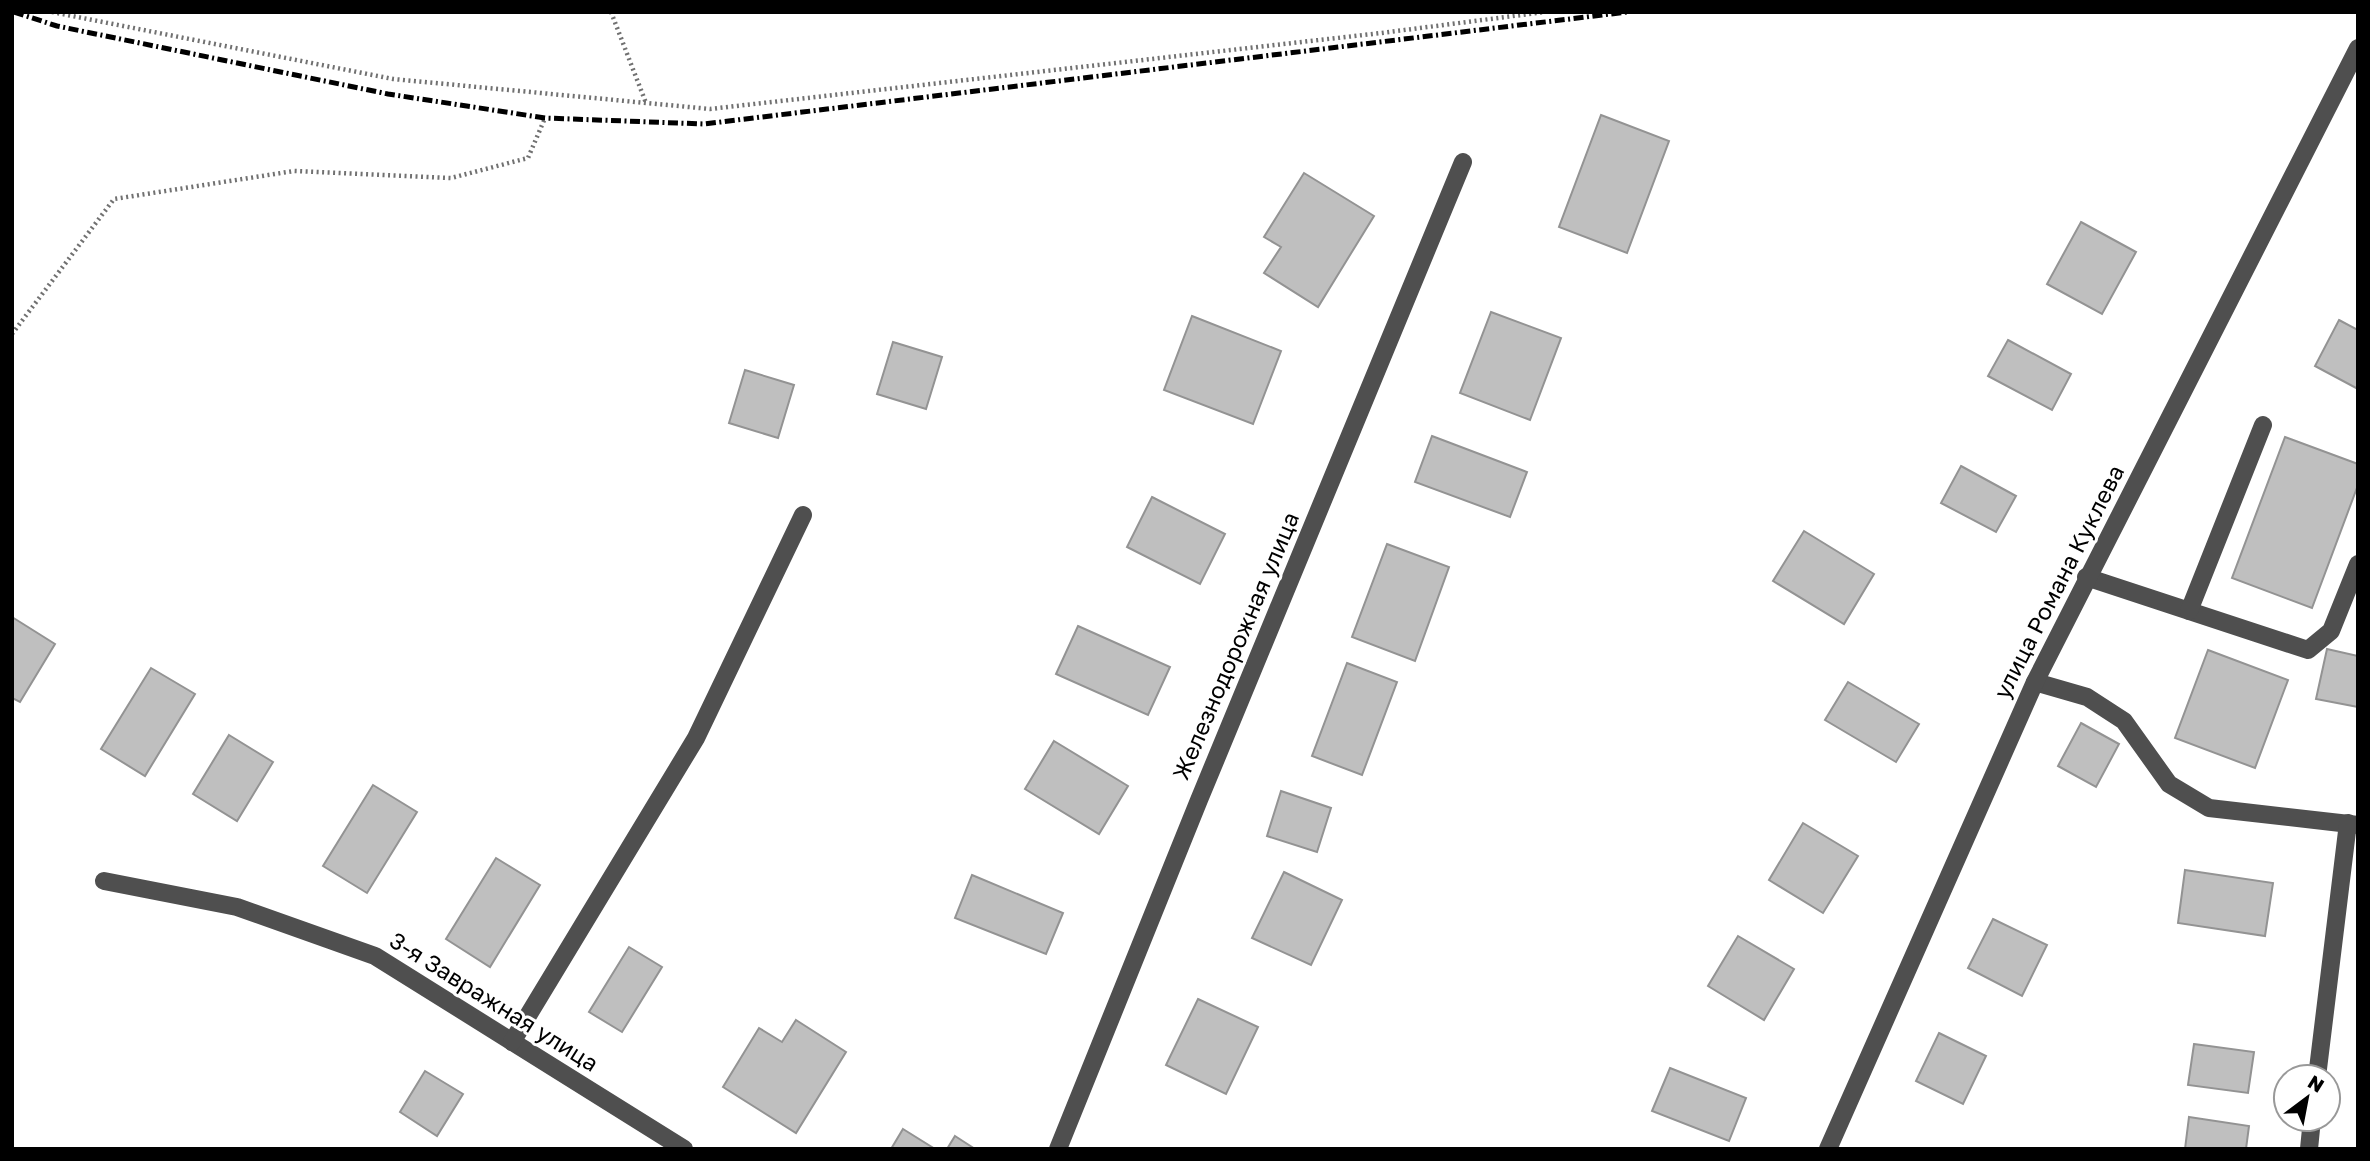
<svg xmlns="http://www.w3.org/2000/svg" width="2370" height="1161" font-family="'Golos Text',sans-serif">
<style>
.building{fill:#bfbfbf;stroke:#939393;stroke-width:2}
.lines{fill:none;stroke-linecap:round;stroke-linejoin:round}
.path{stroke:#717171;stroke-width:4.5;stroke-dasharray:2 3.5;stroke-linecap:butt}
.minor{stroke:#4f4f4f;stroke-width:18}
.rail{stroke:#000;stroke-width:5;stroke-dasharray:10 3.5 2 3.5;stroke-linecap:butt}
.labels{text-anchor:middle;stroke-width:6;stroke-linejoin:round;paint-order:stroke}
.street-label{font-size:23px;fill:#000;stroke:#fff}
</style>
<rect width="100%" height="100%" fill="#fff"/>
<!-- building -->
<g class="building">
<path d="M1601,115L1669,141L1627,253L1559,227Z"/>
<path d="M1304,173L1374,216L1318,307L1264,273L1281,247L1264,237Z"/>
<path d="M2081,222L2136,252L2102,314L2047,284Z"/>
<path d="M1491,312L1561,338L1530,420L1460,393Z"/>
<path d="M1192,316L1281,351L1253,424L1164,390Z"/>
<path d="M2339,320L2358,330V389L2315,366Z"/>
<path d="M2008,340L2071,374L2052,410L1988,376Z"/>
<path d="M893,342L942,357L926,409L877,394Z"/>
<path d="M745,370L794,385L778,438L729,423Z"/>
<path d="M1432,436L1527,472L1510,517L1415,482Z"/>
<path d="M2285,437L2358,464V485L2312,608L2232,578Z"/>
<path d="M1961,466L2016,496L1996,532L1941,503Z"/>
<path d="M1152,497L1225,534L1200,584L1127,547Z"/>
<path d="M1804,531L1874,574L1844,624L1773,581Z"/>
<path d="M1387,544L1449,567L1415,661L1352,637Z"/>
<path d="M12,617L55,644L20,702L12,698Z"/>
<path d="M1078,626L1170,667L1148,715L1056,674Z"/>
<path d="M2327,649L2358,656V707L2316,699Z"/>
<path d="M2208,650L2288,680L2255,768L2175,738Z"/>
<path d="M1347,663L1397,682L1362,775L1312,756Z"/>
<path d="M151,668L195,694L145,776L101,749Z"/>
<path d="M1848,682L1919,724L1896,762L1825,720Z"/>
<path d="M2081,723L2119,744L2096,787L2058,766Z"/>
<path d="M229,735L273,762L237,821L193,794Z"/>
<path d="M1054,741L1128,786L1099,834L1025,789Z"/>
<path d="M373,785L417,812L367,893L323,866Z"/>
<path d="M1281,791L1331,808L1317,852L1267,836Z"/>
<path d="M1803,823L1858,856L1823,913L1769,880Z"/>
<path d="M496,858L540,885L490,967L446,939Z"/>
<path d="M2185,870L2273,883L2265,936L2178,923Z"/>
<path d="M1284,872L1342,900L1311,965L1252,938Z"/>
<path d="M972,875L1063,913L1046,954L955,918Z"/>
<path d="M1993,919L2047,945L2022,996L1968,968Z"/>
<path d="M1738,936L1794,969L1764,1020L1708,986Z"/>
<path d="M629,947L662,967L622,1032L589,1012Z"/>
<path d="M1198,999L1258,1027L1226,1094L1166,1065Z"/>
<path d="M796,1020L846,1052L796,1133L723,1087L759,1028L782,1042Z"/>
<path d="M1939,1033L1986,1056L1963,1104L1916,1081Z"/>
<path d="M2194,1044L2254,1052L2248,1093L2188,1085Z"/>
<path d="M1670,1068L1746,1098L1729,1141L1652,1111Z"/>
<path d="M425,1071L463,1094L437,1136L400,1112Z"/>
<path d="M2189,1117L2249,1126L2246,1149H2185Z"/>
<path d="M903,1129L935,1149H891Z"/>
<path d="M955,1136L975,1149H947Z"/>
</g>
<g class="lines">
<!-- path -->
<g class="path">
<path d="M52,12L393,79L710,109L1381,33L1545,12"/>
<path d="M611,12L646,103"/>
<path d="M12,334L114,199L294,171L451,178L528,158L545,118"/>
</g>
<!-- minor -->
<g class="minor">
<path d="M2086,577L2308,650L2331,631L2358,564"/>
<path d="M2189,611L2263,425"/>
<path d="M2035,682L2087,697L2124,721L2169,784L2209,808L2358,825"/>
<path d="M104,881L237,907L375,956L684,1149"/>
<path d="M512,1042L696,738L803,515"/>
<path d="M2317,1077L2348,823"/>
<path d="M1058,1149L1199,800L1463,162"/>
<path d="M1828,1149L2035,682L2358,48"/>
<path d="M2309,1149L2312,1119"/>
</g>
<!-- rail -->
<path class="rail" d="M14,12L57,26L388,94L545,118L704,124L1627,12"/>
</g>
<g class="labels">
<!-- street labels -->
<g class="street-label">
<text transform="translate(2059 582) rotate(-63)" y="8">улица Романа Куклева</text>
<text transform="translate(1236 646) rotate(-67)" y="8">Железнодорожная улица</text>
<text transform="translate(494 1002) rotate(32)" y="8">3-я Завражная улица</text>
</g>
</g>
<!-- border -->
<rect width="2370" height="1161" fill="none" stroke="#000000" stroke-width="28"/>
<!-- north arrow -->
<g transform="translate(2307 1098) rotate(32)"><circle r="33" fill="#ffffff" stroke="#999999" stroke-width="2"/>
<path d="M0-5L12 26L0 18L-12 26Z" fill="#000000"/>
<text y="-10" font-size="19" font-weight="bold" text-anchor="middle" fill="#000000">N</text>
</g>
</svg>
